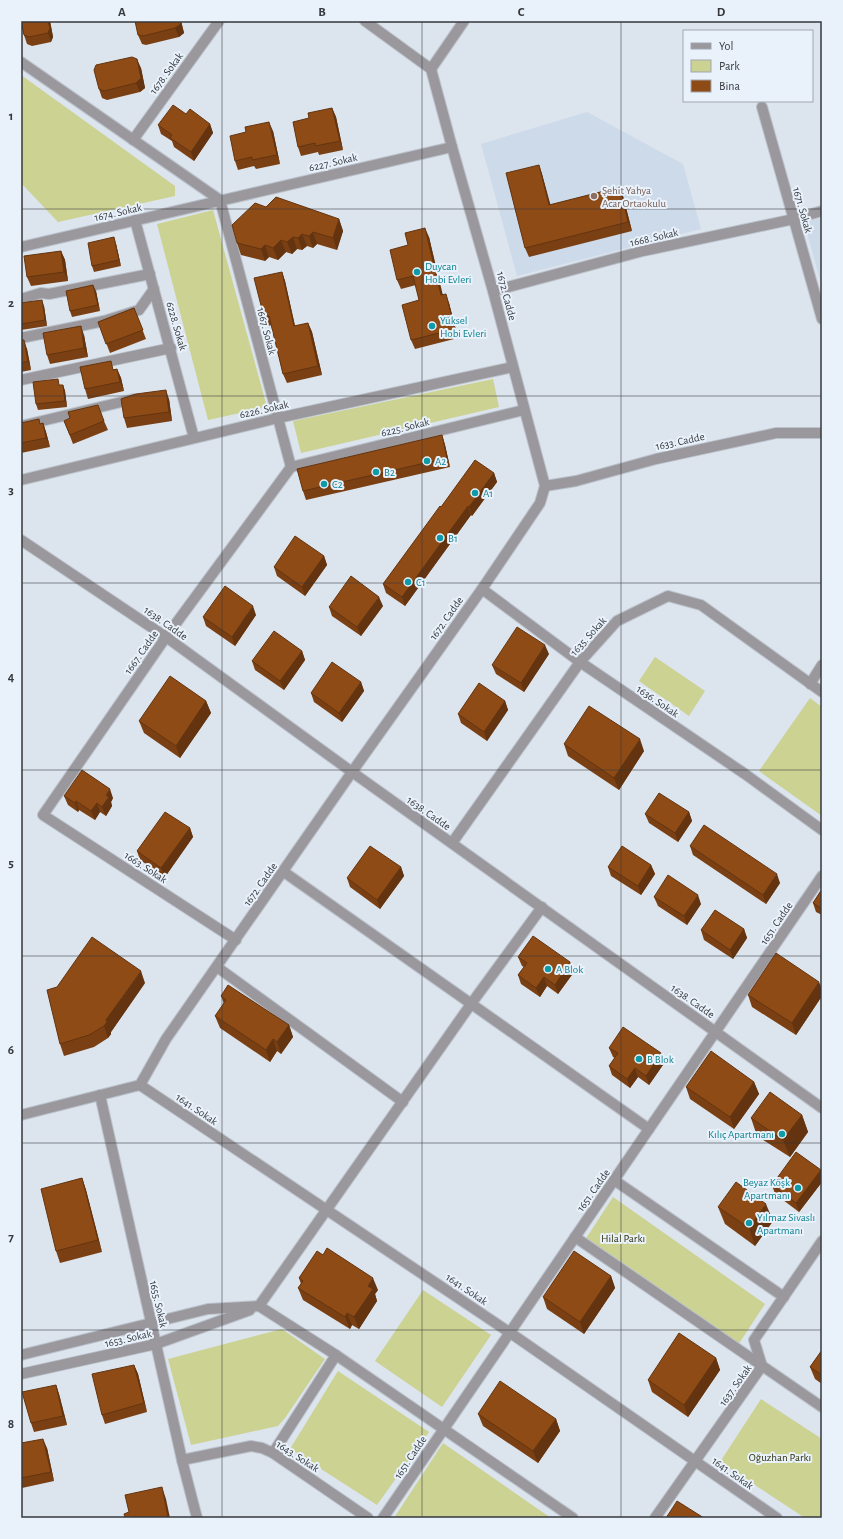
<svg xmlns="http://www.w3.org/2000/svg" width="843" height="1539" font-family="'Alegreya Sans',sans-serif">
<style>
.built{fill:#cddaea}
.green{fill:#ccd291}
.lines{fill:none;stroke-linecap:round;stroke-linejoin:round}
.minor-casing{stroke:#bbc2cb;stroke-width:12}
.minor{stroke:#9a989d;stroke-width:10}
.wall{fill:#7a4013}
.shaded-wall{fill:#63340f}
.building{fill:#8e4b16;stroke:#63340f}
.grid{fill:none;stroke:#36393d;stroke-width:1;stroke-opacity:0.55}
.education-dot{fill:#8d6e63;stroke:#e9f1fb;stroke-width:1.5}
.culture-dot{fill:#0f9aa8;stroke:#e9f1fb;stroke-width:1.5}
.labels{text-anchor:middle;stroke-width:4;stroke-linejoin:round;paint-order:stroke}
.street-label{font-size:11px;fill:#36393d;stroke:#e9f1fb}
.education-label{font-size:11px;fill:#785e54;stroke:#e9f1fb;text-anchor:start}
.culture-label{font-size:11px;fill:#0d838f;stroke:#e9f1fb;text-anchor:start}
.park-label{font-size:11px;fill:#2f310b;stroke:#e9f1fb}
.neatline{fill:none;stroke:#36393d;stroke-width:1.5}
.grid-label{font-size:13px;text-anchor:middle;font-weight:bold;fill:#36393d}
</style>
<rect width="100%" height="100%" fill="#dce4ee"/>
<!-- built -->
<g class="built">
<path d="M587,112L683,164L701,229L517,276L481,144Z"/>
<path d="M822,218V287L804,222Z"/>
</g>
<!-- green -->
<g class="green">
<path d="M21,75L175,186V196L58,222L21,183Z"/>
<path d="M213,210L267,407L208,420L157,224Z"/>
<path d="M493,379L499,407L301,453L293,421Z"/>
<path d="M655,657L705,691L689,716L639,681Z"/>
<path d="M810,698L822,707V816L759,771Z"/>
<path d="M613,1197L765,1304L736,1348L583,1243Z"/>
<path d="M423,1290L491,1335L442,1407L375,1361Z"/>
<path d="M282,1329L325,1359L285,1418L278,1426L191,1445L168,1359Z"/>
<path d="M338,1371L429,1432L377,1505L290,1449Z"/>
<path d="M761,1399L822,1439L821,1518H805L720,1462Z"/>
<path d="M443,1443L551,1518H394Z"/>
</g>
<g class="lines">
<defs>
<g id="minor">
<path d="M21,62L220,200"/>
<path d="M431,69L464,21"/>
<path d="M762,107L822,319"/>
<path d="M133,140L219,21"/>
<path d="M220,200L291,467"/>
<path d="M135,220L194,438"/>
<path d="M21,247L452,147"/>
<path d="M493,291L643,251L794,219L822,211"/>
<path d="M21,299L41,293L49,294L150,274"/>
<path d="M21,338L104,321L139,310L154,289"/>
<path d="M21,380L171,348"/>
<path d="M21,426L134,399"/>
<path d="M291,467L524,410"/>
<path d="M21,480L278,418L513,367"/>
<path d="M545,486L576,481L656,459L776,433H822"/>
<path d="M21,540L166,637L352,772L822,1108"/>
<path d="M482,589L580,662L745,774L822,830"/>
<path d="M810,684L822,665"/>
<path d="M452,843L580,662L617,621L668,596L701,605L822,692"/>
<path d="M284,872L649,1129"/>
<path d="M236,940L43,815L166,637L291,467"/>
<path d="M217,967L403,1102"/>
<path d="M140,1085L509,1332L777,1518"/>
<path d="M100,1095L182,1460L197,1518"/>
<path d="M21,1115L140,1085L166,1039L352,772L482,589L540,503L545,486L493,291L452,147L431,69L365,21"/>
<path d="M614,1180L784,1297"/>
<path d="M575,1237L822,1407"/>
<path d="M259,1306L471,1004L542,907"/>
<path d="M21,1355L208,1309L259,1306L336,1355L573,1518"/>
<path d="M21,1374L156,1344L250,1310"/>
<path d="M273,1453L336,1355"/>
<path d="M182,1460L251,1446L262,1448L273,1453L368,1518"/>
<path d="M383,1518L822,876"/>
<path d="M655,1518L762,1366L754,1340L822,1241"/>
</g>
</defs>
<!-- minor casing -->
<use href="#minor" class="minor-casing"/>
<!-- minor -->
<use href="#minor" class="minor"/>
</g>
<!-- wall -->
<g class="wall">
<path d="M21,21H50L53,37L51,42L32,46L27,44L24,35Z"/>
<path d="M181,21L184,33L179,37L146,45L142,44L138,35Z"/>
<path d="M141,68L145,88L140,92L107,100L102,98L99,89Z"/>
<path d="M332,108L336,117L343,150L319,155L318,152L301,156L298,147L309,118Z"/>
<path d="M186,114L210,124L213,133L194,161L174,147L172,141L161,134L158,125Z"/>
<path d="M273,131L280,164L256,169L254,166L238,170L235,161Z"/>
<path d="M539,165L542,174L550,205L620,187L623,196L632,231L529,257L525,248Z"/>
<path d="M266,207L339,219L343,231L337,250L317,244L313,248L307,246L302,250L297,249L292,254L286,252L278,260L269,257L265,261L241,255L237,243Z"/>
<path d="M429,237L442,295L449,303L458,338L415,349L411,340L419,300L416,285L401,289L397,280L408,245Z"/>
<path d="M116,244L121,266L94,272L92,266Z"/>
<path d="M61,251L65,260L68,281L31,286L27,277Z"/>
<path d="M282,272L285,281L295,326L308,323L312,332L322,375L287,383L283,374L272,325L267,326L264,317Z"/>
<path d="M96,291L100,311L72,317L70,311Z"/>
<path d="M21,303L44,306L47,326L21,330Z"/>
<path d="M134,308L146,339L110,353L98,322Z"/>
<path d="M84,335L88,357L50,364L47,355Z"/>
<path d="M21,340L27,349L31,370L21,372Z"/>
<path d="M114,369H117L121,378L124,391L88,399L85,389Z"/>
<path d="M60,385H63L65,391L67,407L38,410L36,404Z"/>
<path d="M169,399L172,421L127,428L124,418Z"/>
<path d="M68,412L104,421L108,430L73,444L64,421L70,418Z"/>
<path d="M21,423L40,424L43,423L46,432L50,447L21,453Z"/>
<path d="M442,435L445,445L450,467L306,500L303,491Z"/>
<path d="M494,473L497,482L472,516L471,515L405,606L386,593L383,584L441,507Z"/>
<path d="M324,556L327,565L305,596L277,576L274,567Z"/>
<path d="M383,606L361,636L332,616L329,607Z"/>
<path d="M256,615L235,646L206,626L203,617Z"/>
<path d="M302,651L305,660L284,690L255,670L252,661Z"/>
<path d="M549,654L524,692L496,674L492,665Z"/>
<path d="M361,682L364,691L342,722L314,702L311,693Z"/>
<path d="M206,701L211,713L180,758L144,733L139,721Z"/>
<path d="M505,701L508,710L487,741L461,723L458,714Z"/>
<path d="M564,744L644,751L619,790L568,756Z"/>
<path d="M64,796L113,798L111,802L112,806L106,816L100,812L95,820L79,810L78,812L68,805Z"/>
<path d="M689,812L692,821L678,842L649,823L645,814Z"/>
<path d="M190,828L193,837L165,877L140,860L137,851Z"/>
<path d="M690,846L780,883L766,904L693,855Z"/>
<path d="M651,865L655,874L641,895L611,876L608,867Z"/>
<path d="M401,867L404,876L380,909L350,887L347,878Z"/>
<path d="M822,889V915L816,912L813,903Z"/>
<path d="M654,897L701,904L687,925L658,906Z"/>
<path d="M744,929L747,938L733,959L704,940L701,930Z"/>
<path d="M518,957L570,962L574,972L558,994L547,986L540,997L521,984L518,975L524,967L522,966Z"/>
<path d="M145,983L111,1032V1034L108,1038L94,1047L64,1056L60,1044Z"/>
<path d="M822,989V996L796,1035L752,1007L748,995Z"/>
<path d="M221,996L289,1025L293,1037L281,1054L277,1051L270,1062L220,1028L215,1016L224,1004Z"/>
<path d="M609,1048L661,1053L665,1062L649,1085L638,1077L630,1088L612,1075L609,1066L615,1058L613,1057Z"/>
<path d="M754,1082L759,1094L734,1129L690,1099L686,1087Z"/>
<path d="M802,1115L808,1132L790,1157L757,1136L751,1118Z"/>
<path d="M821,1170L822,1174V1182L799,1212L775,1194L772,1185Z"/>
<path d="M82,1178L86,1190L102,1252L60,1263L56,1251Z"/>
<path d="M718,1207L773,1221L755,1246L725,1224Z"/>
<path d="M611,1276L615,1288L584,1334L547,1309L543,1297Z"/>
<path d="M299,1278L378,1290L375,1294L377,1301L359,1329L352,1325L350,1329L303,1300L298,1288L301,1284Z"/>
<path d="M822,1350V1384L815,1379L810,1367Z"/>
<path d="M716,1358L720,1370L688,1417L652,1392L648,1380Z"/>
<path d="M134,1365L138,1374L147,1412L105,1424L102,1415Z"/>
<path d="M56,1385L59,1394L67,1425L34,1432L31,1423Z"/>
<path d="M478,1414L556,1419L560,1431L538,1463L483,1426Z"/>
<path d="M21,1443L47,1448L54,1481L22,1488L21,1486Z"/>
</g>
<!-- shaded-wall -->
<g class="shaded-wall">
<path d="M48,21H50L53,37L51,42L48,33Z"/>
<path d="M180,21H181L184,33L179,37L175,28Z"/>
<path d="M137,59L141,68L145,88L140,92L136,83Z"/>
<path d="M332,108L336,117L343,150L340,141Z"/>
<path d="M269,122L273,131L280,164L277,155Z"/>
<path d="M210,124L213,133L194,161L191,152Z"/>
<path d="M539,165L542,174L553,214L549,205Z"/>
<path d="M620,187L623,196L632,231L628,222Z"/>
<path d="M339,219L343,231L337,250L333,238Z"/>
<path d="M425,228L429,237L445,304L441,295Z"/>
<path d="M313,232L317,244L313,248L309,236Z"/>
<path d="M302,234L307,246L302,250L298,238Z"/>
<path d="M114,237L116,244L121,266L119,260Z"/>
<path d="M293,237L297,249L292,254L287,242Z"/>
<path d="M281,240L286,252L278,260L273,248Z"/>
<path d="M265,245L269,257L265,261L261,249Z"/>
<path d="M61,251L65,260L68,281L64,272Z"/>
<path d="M282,272L285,281L297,335L294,326Z"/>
<path d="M93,285L96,291L100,311L98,305Z"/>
<path d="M446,294L449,303L458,338L455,329Z"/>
<path d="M42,300L44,306L47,326L45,320Z"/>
<path d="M308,323L312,332L322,375L318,366Z"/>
<path d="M81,326L84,335L88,357L84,348Z"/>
<path d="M24,340L27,349L31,370L28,361Z"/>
<path d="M117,369L121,378L124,391L120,382Z"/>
<path d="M63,385L65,391L67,407L65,401Z"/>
<path d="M166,390L169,399L172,421L169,412Z"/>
<path d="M43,423L46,432L50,447L46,438Z"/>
<path d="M442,435L445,445L450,467L447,458Z"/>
<path d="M494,473L497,482L472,516L469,507Z"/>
<path d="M468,506L471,515L405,606L402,597Z"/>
<path d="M324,556L327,565L305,596L302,587Z"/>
<path d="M379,597L383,606L361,636L357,627Z"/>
<path d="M253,606L256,615L235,646L232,637Z"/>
<path d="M545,645L549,654L524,692L521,683Z"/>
<path d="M302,651L305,660L284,690L280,681Z"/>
<path d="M361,682L364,691L342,722L339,713Z"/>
<path d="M206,701L211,713L180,758L176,746Z"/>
<path d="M505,701L508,710L487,741L484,732Z"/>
<path d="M640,739L644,751L619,790L614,778Z"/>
<path d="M110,789L113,798L111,802L112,806L106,816L102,807L106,795Z"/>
<path d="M76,801L79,810L78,812L75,803Z"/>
<path d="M97,803L100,812L95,820L91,811Z"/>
<path d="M689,812L692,821L678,842L675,833Z"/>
<path d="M190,828L193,837L165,877L161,868Z"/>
<path d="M651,865L655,874L641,895L638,886Z"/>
<path d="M401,867L404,876L380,909L377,900Z"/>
<path d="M777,874L780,883L766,904L763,895Z"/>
<path d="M698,895L701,904L687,925L684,916Z"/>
<path d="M744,929L747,938L733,959L730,950Z"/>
<path d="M570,962L574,972L558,994L555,985Z"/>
<path d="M141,971L145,983L111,1032V1034L108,1038L104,1026L106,1020Z"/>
<path d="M544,977L547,986L540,997L536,988Z"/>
<path d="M819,982L822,989V996L796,1035L792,1023Z"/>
<path d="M289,1025L293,1037L281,1054L277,1042Z"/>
<path d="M273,1039L277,1051L270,1062L266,1050Z"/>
<path d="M661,1053L665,1062L649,1085L646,1076Z"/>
<path d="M635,1068L638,1077L630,1088L627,1079Z"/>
<path d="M754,1082L759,1094L734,1129L730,1117Z"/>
<path d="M802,1115L808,1132L790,1157L783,1140Z"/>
<path d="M821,1170L822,1174V1182L799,1212L796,1203Z"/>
<path d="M82,1178L86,1190L102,1252L98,1240Z"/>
<path d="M766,1204L773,1221L755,1246L749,1228Z"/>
<path d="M611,1276L615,1288L584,1334L580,1322Z"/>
<path d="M373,1278L378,1290L375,1294L377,1301L359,1329L354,1317L368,1286Z"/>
<path d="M347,1313L352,1325L350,1329L345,1317Z"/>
<path d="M716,1358L720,1370L688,1417L684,1405Z"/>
<path d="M134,1365L138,1374L147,1412L144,1403Z"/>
<path d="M56,1385L59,1394L67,1425L63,1416Z"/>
<path d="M556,1419L560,1431L538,1463L533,1451Z"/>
<path d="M43,1439L47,1448L54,1481L51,1472Z"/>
<path d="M162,1487L166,1499L170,1518H168Z"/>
</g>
<!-- building -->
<g class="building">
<path d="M21,21H48L50,28L48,33L29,37L24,35Z"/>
<path d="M135,21H180L181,24L175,28L143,36L138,35Z"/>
<path d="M132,57L137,59L141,78L136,83L104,91L99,89L94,70L96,65Z"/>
<path d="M173,105L186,114L190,109L210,124L191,152L170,138L172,135L158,125Z"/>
<path d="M332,108L340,141L315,146V143L298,147L293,122L309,118L308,113Z"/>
<path d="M269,122L277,155L252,160V157L235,161L230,136L246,132L245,127Z"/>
<path d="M539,165L549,205L620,187L628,222L525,248L506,173Z"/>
<path d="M276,197L339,219L333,238L313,232L309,236L302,234L298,238L293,237L287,242L281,240L273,248L265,245L261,249L237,243L232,225L255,203L266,207Z"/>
<path d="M425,228L441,295L446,294L455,329L411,340L402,305L419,300L413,276L397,280L390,250L408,245L405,233Z"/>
<path d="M114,237L119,260L92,266L88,243Z"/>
<path d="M61,251L64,272L27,277L24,256Z"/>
<path d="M282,272L294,326L308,323L318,366L283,374L269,316L264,317L254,278Z"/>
<path d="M93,285L98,305L70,311L66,291Z"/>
<path d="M42,300L45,320L21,324V303Z"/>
<path d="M134,308L143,330L106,344L98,322Z"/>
<path d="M81,326L84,348L47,355L43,333Z"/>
<path d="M21,340H24L28,361L21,363Z"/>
<path d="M111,361L113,370L117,369L120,382L85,389L80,367Z"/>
<path d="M58,379L59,385H63L65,401L36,404L33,382Z"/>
<path d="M166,390L169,412L124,418L121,399L136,394Z"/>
<path d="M98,405L104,421L70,435L64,421L70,418L68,412Z"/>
<path d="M39,419L40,424L43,423L46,438L21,443V423Z"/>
<path d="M442,435L447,458L303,491L297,469Z"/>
<path d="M475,460L494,473L469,507L468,506L402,597L383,584L440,506L441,507Z"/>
<path d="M295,536L324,556L302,587L274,567Z"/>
<path d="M351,576L379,597L357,627L329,607Z"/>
<path d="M225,586L253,606L232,637L203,617Z"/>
<path d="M517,627L545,645L521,683L492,665Z"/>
<path d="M274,631L302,651L280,681L252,661Z"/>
<path d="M332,662L361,682L339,713L311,693Z"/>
<path d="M170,676L206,701L176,746L139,721Z"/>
<path d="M479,683L505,701L484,732L458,714Z"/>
<path d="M589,706L640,739L614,778L564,744Z"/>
<path d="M82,770L110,789L106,795L109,797L102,807L97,803L91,811L76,801L75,803L64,796Z"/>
<path d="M659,793L689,812L675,833L645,814Z"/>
<path d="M165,812L190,828L161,868L137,851Z"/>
<path d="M704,825L777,874L763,895L690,846Z"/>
<path d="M370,846L401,867L377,900L347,878Z"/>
<path d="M622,846L651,865L638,886L608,867Z"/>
<path d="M668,875L698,895L684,916L654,897Z"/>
<path d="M822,889V909L813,903Z"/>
<path d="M715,910L744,929L730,950L701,930Z"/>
<path d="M533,936L570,962L555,985L544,977L536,988L518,975L527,963L518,957Z"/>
<path d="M92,937L141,971L106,1020L107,1022L104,1026L89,1035L60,1044L47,990L57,987Z"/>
<path d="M776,953L819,982L792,1023L748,995Z"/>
<path d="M228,985L289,1025L277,1042L273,1039L266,1050L215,1016L226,1000L221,996Z"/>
<path d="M623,1027L661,1053L646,1076L635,1068L627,1079L609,1066L618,1053L609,1048Z"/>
<path d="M711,1051L754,1082L730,1117L686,1087Z"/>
<path d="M770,1092L802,1115L783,1140L751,1118Z"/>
<path d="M796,1152L821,1170L796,1203L772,1185Z"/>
<path d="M82,1178L98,1240L56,1251L41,1189Z"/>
<path d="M736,1182L766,1204L749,1228L718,1207Z"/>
<path d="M327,1248L373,1278L368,1286L373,1289L354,1317L347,1313L345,1317L298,1288L303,1281L299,1278L317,1251L323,1255Z"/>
<path d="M574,1251L611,1276L580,1322L543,1297Z"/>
<path d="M679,1333L716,1358L684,1405L648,1380Z"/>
<path d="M822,1350V1375L810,1367Z"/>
<path d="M134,1365L144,1403L102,1415L92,1374Z"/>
<path d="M500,1381L556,1419L533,1451L478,1414Z"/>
<path d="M56,1385L63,1416L31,1423L22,1392Z"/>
<path d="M43,1439L51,1472L21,1478V1443Z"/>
<path d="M162,1487L168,1518H125L124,1514L129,1512L125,1495Z"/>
<path d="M677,1501L704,1518H666Z"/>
</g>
<!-- grid -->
<path class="grid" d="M222,21V1518M422,21V1518M621,21V1518M21,209H822M21,396H822M21,583H822M21,770H822M21,956H822M21,1143H822M21,1330H822"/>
<!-- markers -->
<circle class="education-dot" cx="594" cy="196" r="4"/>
<g class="culture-dot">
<circle cx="417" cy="272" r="4"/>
<circle cx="432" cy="326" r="4"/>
<circle cx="427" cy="461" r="4"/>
<circle cx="376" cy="472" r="4"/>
<circle cx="324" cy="484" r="4"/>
<circle cx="475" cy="493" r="4"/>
<circle cx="440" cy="538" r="4"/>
<circle cx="408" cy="582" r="4"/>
<circle cx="548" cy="969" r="4"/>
<circle cx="639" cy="1059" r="4"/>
<circle cx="782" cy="1134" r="4"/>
<circle cx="798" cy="1188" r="4"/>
<circle cx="749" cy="1223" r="4"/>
</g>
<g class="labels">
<!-- street labels -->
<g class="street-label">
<text transform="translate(166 73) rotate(-54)" y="4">1678. Sokak</text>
<text transform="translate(333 162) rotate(-13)" y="4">6227. Sokak</text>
<text transform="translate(803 210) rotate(74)" y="4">1671. Sokak</text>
<text transform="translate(118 212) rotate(-13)" y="4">1674. Sokak</text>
<text transform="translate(654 237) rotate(-13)" y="4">1668. Sokak</text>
<text transform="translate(507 296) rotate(75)" y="4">1672. Cadde</text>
<text transform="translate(177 326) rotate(74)" y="4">6228. Sokak</text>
<text transform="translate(267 331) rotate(75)" y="4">1667. Sokak</text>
<text transform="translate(264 409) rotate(-13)" y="4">6226. Sokak</text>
<text transform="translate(405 427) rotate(-14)" y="4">6225. Sokak</text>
<text transform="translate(680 441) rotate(-12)" y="4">1633. Cadde</text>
<text transform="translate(446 618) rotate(-55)" y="4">1672. Cadde</text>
<text transform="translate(166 623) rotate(35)" y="4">1638. Cadde</text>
<text transform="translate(588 636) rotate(-48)" y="4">1635. Sokak</text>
<text transform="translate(141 652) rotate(-55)" y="4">1667. Cadde</text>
<text transform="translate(658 701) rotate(34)" y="4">1636. Sokak</text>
<text transform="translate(429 813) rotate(35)" y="4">1638. Cadde</text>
<text transform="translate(146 867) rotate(33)" y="4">1663. Sokak</text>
<text transform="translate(260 884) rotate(-55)" y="4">1672. Cadde</text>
<text transform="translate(776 923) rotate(-56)" y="4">1651. Cadde</text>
<text transform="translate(693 1001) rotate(35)" y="4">1638. Cadde</text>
<text transform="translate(197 1109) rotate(34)" y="4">1641. Sokak</text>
<text transform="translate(593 1190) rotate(-55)" y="4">1651. Cadde</text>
<text transform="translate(467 1289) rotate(34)" y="4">1641. Sokak</text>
<text transform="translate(159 1304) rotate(77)" y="4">1655. Sokak</text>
<text transform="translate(128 1338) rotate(-13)" y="4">1653. Sokak</text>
<text transform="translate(735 1385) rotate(-55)" y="4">1637. Sokak</text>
<text transform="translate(298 1456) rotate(33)" y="4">1643. Sokak</text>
<text transform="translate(410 1457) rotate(-56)" y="4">1651. Cadde</text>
<text transform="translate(733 1473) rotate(35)" y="4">1641. Sokak</text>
</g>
<!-- education labels -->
<g class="education-label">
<text x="602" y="194">Şehit Yahya<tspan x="602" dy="13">Acar Ortaokulu</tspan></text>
</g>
<!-- culture labels -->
<g class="culture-label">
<text x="425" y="270">Duycan<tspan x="425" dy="13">Hobi Evleri</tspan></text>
<text x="440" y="324">Yüksel<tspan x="440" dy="13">Hobi Evleri</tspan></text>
<text x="435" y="465">A2</text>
<text x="384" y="476">B2</text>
<text x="332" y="488">C2</text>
<text x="483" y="497">A1</text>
<text x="448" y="542">B1</text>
<text x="416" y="586">C1</text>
<text x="556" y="973">A Blok</text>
<text x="647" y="1063">B Blok</text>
<text x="774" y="1138" text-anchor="end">Kılıç Apartmanı</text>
<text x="790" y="1186" text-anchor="end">Beyaz Köşk<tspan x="790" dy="13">Apartmanı</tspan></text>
<text x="757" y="1221">Yılmaz Sivaslı<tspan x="757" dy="13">Apartmanı</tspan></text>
</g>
<!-- park labels -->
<g class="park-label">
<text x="623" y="1242">Hilal Parkı</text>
<text x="780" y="1461">Oğuzhan Parkı</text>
</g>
</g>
<!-- border -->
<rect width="843" height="1539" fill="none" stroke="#e9f1fb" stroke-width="44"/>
<!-- legend -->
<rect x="683" y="30" width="130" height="72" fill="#e9f1fb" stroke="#a1a7af"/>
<rect x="691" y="43" width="20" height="6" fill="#9a989d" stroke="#a1a7af"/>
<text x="719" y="50" font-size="12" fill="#36393d">Yol</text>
<rect x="691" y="60" width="20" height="12" fill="#ccd291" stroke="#a1a7af"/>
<text x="719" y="70" font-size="12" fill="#36393d">Park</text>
<rect x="691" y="80" width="20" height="12" fill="#8e4b16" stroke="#a1a7af"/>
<text x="719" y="90" font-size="12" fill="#36393d">Bina</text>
<rect x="22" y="22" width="799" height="1495" class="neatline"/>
<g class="grid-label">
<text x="122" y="16">A</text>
<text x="322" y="16">B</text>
<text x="521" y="16">C</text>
<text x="721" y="16">D</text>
<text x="11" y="120">1</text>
<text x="11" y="307">2</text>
<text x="11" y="494">3</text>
<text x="11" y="681">4</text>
<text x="11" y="867">5</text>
<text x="11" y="1054">6</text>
<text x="11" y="1241">7</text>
<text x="11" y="1428">8</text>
</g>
</svg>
